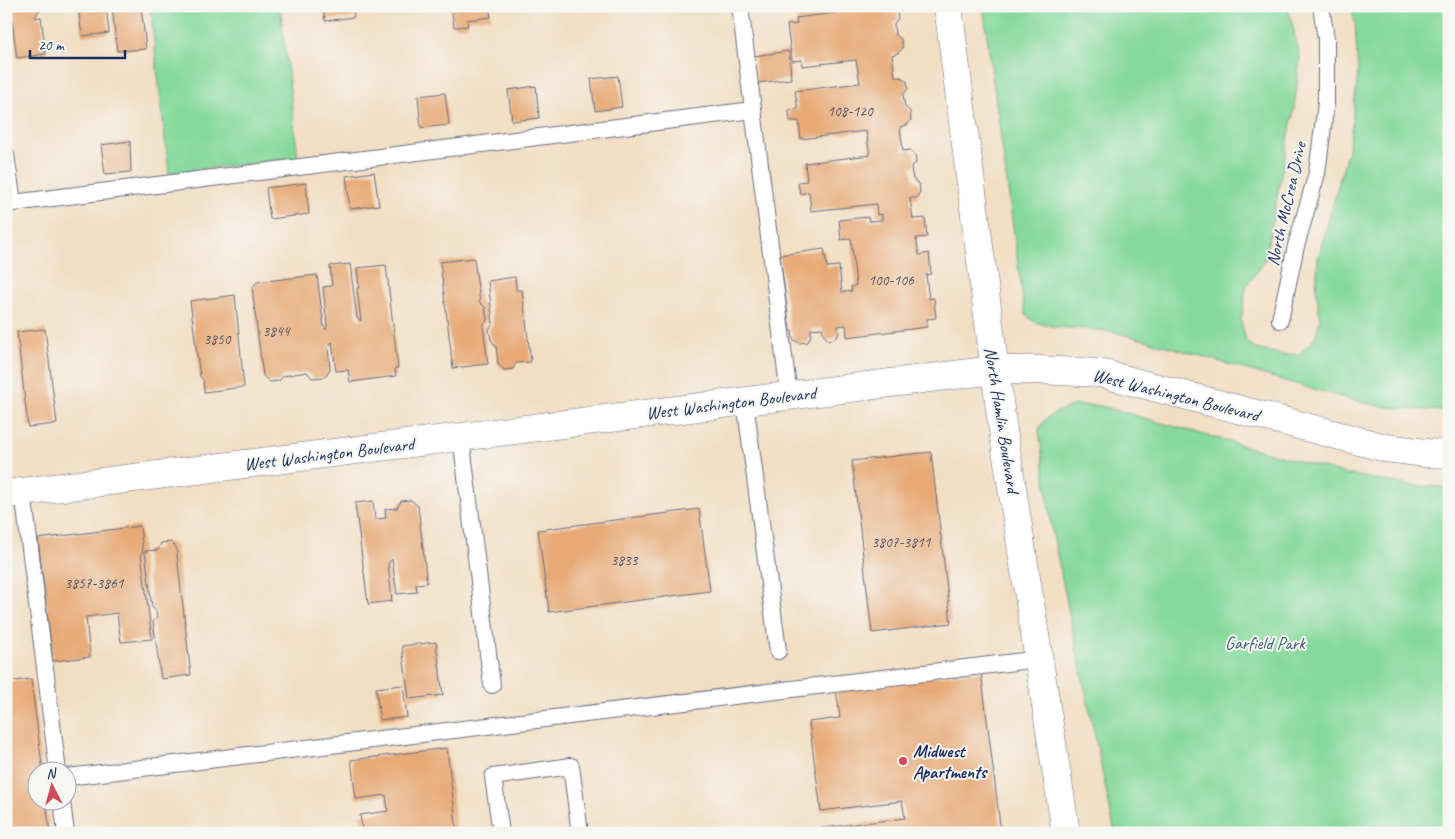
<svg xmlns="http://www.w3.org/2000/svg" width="1455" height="839" font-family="Caveat,sans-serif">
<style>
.green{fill:#86d99b;stroke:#50847c}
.building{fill:#e7aa77}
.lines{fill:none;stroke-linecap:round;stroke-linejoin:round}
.service-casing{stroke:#666c81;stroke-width:18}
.tertiary-casing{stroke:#666c81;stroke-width:29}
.service{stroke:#fff;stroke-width:16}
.tertiary{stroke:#fff;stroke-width:28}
.poi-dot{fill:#d1495b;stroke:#f6f6f2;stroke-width:2}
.labels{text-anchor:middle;stroke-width:4;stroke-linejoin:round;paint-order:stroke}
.number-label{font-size:15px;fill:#4e4e64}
.street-label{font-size:18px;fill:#1b2f5e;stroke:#f6f6f2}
.park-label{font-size:18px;fill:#365a6d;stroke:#f6f6f2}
.poi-label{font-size:18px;font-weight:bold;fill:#1b2f5e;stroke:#f6f6f2;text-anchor:start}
</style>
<rect width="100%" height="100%" fill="#f6f6f2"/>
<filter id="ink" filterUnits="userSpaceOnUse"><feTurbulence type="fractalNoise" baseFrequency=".02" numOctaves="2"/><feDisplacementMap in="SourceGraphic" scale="10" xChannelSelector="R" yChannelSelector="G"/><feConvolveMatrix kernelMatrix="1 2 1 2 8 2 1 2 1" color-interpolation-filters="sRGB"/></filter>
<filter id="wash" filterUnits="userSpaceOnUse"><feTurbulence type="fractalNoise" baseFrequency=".0096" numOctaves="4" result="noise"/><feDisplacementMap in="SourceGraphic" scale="20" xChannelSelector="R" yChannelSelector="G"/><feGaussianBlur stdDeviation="1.12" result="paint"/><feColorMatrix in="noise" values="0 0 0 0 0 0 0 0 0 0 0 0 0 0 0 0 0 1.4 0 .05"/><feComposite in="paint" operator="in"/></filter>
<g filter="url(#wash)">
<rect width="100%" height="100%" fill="#f2dec3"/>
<!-- green -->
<g class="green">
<path d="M150,6H280L298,158L169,173Z"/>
<path d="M983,6H1288L1300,57L1294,109L1265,259L1246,287L1241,321L1246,340L1256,349L1284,355L1301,353L1315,338L1320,319L1316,287L1318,258L1349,146L1358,73L1355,22L1351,6H1449V411C1422,410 1395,409 1370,404C1285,384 1202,354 1118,333C1097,327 1042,331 1029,318C1026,316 1025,312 1024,308Z"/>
<path d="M1076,405L1101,406L1345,474L1414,486L1449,487V833H1115L1052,530L1039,430C1045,414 1061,410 1076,405Z"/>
</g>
<g id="blocks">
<!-- building -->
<g class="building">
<path d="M10,6H41L35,18L41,17L46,54L17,58Z"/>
<path d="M78,6H106L109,33L82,36Z"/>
<path d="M112,6H141L146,49L117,51Z"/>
<path d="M323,6H353L354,17L325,21Z"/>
<path d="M451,6H489L491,17L467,20L468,26L454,27Z"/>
<path d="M850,6H893L897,10L898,18L894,24L895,34L901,39L903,48L898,53L892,55L895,77H901L907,81L908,89L903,95L905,107L910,111L911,120L907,125L900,127L903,151L910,150L915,154L916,163L911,167L913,179L919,184L920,192L916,198H910L913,219L925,218L927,237L916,238L919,255L929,253L931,274L926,275L929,299L934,298L936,318L927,319V327L847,337L846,325L838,326L839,334L835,338L828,340L824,335L822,328L811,329V335L808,342L799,343L793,339L792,331H790L780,255L824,249L827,267L839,266L842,292L852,291L851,287L856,285L851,238L841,240L839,220L868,217L869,221L882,220V214L877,215L876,204L811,211L809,192L800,194L798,182L807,181L805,163L870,155L866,131L801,139L799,121H790L789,110L798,109L795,91L860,83L856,60L802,66V60L792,61L787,25L797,24L796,18L850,11Z"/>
<path d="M789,51L791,79L757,83L754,56Z"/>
<path d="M618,76L622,107L595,111L591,79Z"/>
<path d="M536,86L539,118L512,121L508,90Z"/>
<path d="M445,93L449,125L421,128L418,96Z"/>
<path d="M130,141L131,172L105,174L101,145Z"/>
<path d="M374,172L379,205L350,209L346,176Z"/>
<path d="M306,183L309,214L270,219L266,188Z"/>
<path d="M474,258L480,303L485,307L487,320L483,325L488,364L453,368L440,262Z"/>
<path d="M350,264L357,318L361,321L357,288H359L357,268L386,265L398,368H395L396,376L350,382L348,370L336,371L332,342L328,347L330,369L325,377L312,378L307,372L283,376L279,381L270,382L263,376L252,288L257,282L317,275L324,328L326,330L327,325L323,287L332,286L330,266Z"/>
<path d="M515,277L516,290H522L531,362L516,363L513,369L504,370L498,364L496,346L491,340L489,329L493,324L488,281Z"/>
<path d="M235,295L244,387L204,392L203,379L200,377L190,301Z"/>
<path d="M45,329L57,424L28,427L17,332Z"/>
<path d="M931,452L951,623L872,633L852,461Z"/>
<path d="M411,500L418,506L427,583L416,584L417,592L397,594L392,559L388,564L392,601L368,604L355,503L373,501L375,519L386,518L385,509L397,508L401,501Z"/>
<path d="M699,509L710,591L549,612L538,530Z"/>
<path d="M140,526L143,553H141L152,639L121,642L117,613L86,617L90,657L53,661L38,539Z"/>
<path d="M171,542L176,547L191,675L161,679L153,621L157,618L156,611L152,607L145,551L158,550L161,543Z"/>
<path d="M436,642L443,695L409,699L402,646Z"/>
<path d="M981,671L1001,833H816L815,829L905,818L902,801L821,811L809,722L840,718L836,689Z"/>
<path d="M31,679L43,772H38V802H46L50,833H6V682Z"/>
<path d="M403,685L407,717L380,720L376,688Z"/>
<path d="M447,748L457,833H363L360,815L388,811L386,795L356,799L351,760Z"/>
</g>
</g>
</g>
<g filter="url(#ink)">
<use href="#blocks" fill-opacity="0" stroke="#666c81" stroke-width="1"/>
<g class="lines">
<defs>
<g id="service">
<path d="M740,6L789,396"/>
<path d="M6,155L13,203L753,110"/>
<path d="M1280,320L1296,246L1317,173L1326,103V39L1321,6"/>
<path d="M745,402L778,651"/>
<path d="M461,437L492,685"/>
<path d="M23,492L58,772"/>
<path d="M68,777L1039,659"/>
<path d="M62,802L66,833"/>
<path d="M501,833L493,777L571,766L580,833"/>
</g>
<g id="tertiary">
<path d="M948,6L1002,424L1066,833"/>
<path d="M6,494L994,370H1038L1100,373L1386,448L1426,453L1449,454"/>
</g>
</defs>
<!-- service casing -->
<use href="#service" class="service-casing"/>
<!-- tertiary casing -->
<use href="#tertiary" class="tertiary-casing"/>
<!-- service -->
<use href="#service" class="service"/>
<!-- tertiary -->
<use href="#tertiary" class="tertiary"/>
</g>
</g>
<!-- markers -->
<circle class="poi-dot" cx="903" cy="761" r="5"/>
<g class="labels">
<!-- number labels -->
<g class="number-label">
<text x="850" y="116">108-120</text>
<text x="891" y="285">100-106</text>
<text x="276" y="336">3844</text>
<text x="217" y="344">3850</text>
<text x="901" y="547">3807-3811</text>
<text x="624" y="565">3833</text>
<text x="94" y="588">3857-3861</text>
</g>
<!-- street labels -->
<g class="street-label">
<text transform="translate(1286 204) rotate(-77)" y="6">North McCrea Drive</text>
<text transform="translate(1176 395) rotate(14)" y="6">West Washington Boulevard</text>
<text transform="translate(731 403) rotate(-7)" y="6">West Washington Boulevard</text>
<text transform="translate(1002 420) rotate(81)" y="6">North Hamlin Boulevard</text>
<text transform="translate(329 454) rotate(-7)" y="6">West Washington Boulevard</text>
</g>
<!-- park labels -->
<g class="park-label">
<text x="1265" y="649">Garfield Park</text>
</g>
<!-- poi labels -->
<g class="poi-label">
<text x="913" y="757">Midwest<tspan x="913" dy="21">Apartments</tspan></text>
</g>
</g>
<!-- margin -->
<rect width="1455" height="839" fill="none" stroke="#f6f6f2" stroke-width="25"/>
<!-- north arrow -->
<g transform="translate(52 786) rotate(354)"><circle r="24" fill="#f6f6f2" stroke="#9ea6b7"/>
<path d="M0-4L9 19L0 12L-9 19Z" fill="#d1495b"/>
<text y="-8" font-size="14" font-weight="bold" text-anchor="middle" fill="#1b2f5e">N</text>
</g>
<!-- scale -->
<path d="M30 50v8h95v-8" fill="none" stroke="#1b2f5e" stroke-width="2.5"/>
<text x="38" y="50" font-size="15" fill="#1b2f5e" stroke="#f6f6f2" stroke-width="4" paint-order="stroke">20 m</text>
</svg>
